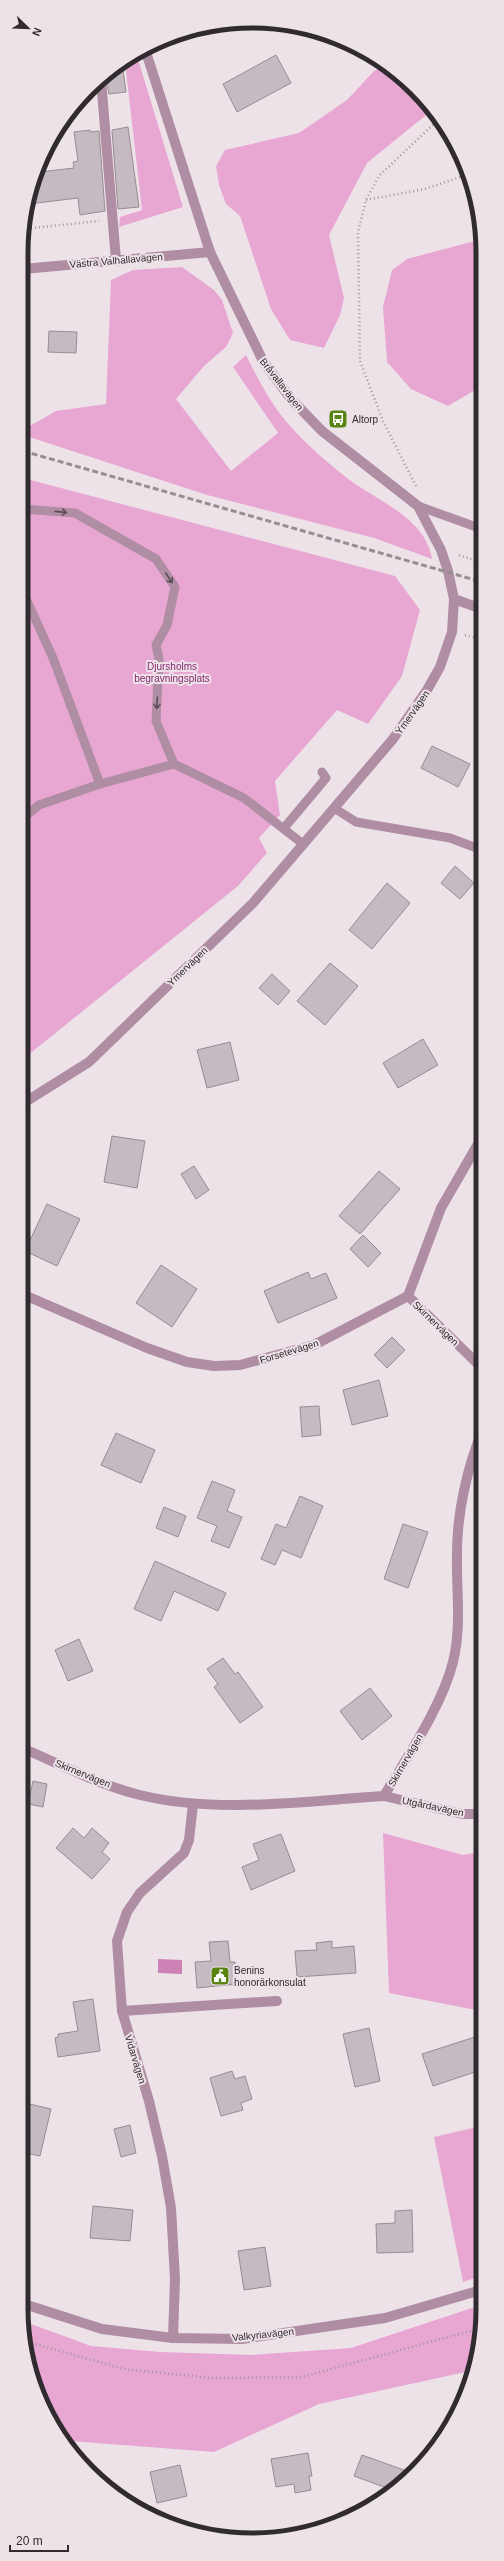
<svg xmlns="http://www.w3.org/2000/svg" width="504" height="2561" font-family="Arial,sans-serif">
<style>
.green{fill:#e8a7d2}
.water{fill:#cd82b5}
.building{fill:#c5bac1;stroke:#968c92}
.lines{fill:none;stroke-linecap:round;stroke-linejoin:round}
.path{stroke:#9f969b;stroke-width:2.5;stroke-dasharray:1 3;stroke-linecap:butt}
.service{stroke:#af8da3;stroke-width:9}
.minor{stroke:#af8da3;stroke-width:10}
.tertiary{stroke:#af8da3;stroke-width:10}
.rail{stroke:#978e93;stroke-width:3;stroke-dasharray:6 3;stroke-linecap:butt}
.oneway{stroke:#5c4d57}
.labels{text-anchor:middle;stroke-width:4;stroke-linejoin:round;paint-order:stroke}
.street-label{font-size:10px;fill:#302b2e;stroke:#eee2e9}
.poi-label{font-size:10px;fill:#302b2e;stroke:#eee2e9;text-anchor:start}
.park-label{font-size:10px;fill:#852c6d;stroke:#eee2e9}
.rim{fill:none;stroke:#302b2e;stroke-width:5}
</style>
<rect width="100%" height="100%" fill="#eee2e9"/>
<!-- green -->
<g class="green">
<path d="M137,56L183,207L119,227L120,217L142,210L125,62Z"/>
<path d="M384,66L416,89L431,111L367,163L329,235L344,298L340,315L324,348L290,340L271,309L240,216L226,204L219,185L216,166L225,150L299,133L347,100L374,71Z"/>
<path d="M482,239V386L448,406L411,389L387,362L383,307L392,270L407,259Z"/>
<path d="M182,267L214,290L222,300L233,333L226,347L204,366L176,399L231,471L278,433L233,367L246,355C258,379 272,407 291,427C307,445 328,463 347,478C377,501 426,518 432,559L374,538L207,495L23,435V430L56,411L106,404L111,280L133,270Z"/>
<path d="M23,478L395,576L420,610L402,676L368,724L337,710L275,781L280,815L259,838L267,853L238,886L22,1060Z"/>
<path d="M383,1833L463,1855L481,1852V2011L389,1993Z"/>
<path d="M481,2126V2276L463,2282L434,2137Z"/>
<path d="M481,2305V2339L470,2371L319,2404L214,2452L70,2441L38,2397L23,2321L91,2346L160,2352L252,2355L351,2348Z"/>
</g>
<!-- water -->
<path class="water" d="M158,1959L182,1960V1974L158,1973Z"/>
<!-- building -->
<g class="building">
<path d="M276,55L291,83L237,112L223,84Z"/>
<path d="M122,63L126,92L109,94L105,75L111,69Z"/>
<path d="M128,127L139,207L118,209L112,130Z"/>
<path d="M90,130V132L99,131L105,211L80,215L78,198L29,204L40,172L74,168L73,162L78,161L74,132Z"/>
<path d="M49,331L77,332L76,353L48,352Z"/>
<path d="M432,746L470,764L458,787L421,768Z"/>
<path d="M455,866L474,883L460,899L441,883Z"/>
<path d="M387,883L410,903L372,949L349,930Z"/>
<path d="M330,963L358,986L325,1025L297,1001Z"/>
<path d="M272,974L290,991L278,1005L259,988Z"/>
<path d="M423,1039L438,1065L398,1088L383,1063Z"/>
<path d="M230,1042L239,1080L207,1088L197,1050Z"/>
<path d="M112,1136L145,1141L137,1188L104,1182Z"/>
<path d="M194,1166L209,1190L196,1199L181,1174Z"/>
<path d="M379,1171L400,1189L360,1234L339,1216Z"/>
<path d="M47,1204L80,1219L57,1266L25,1251Z"/>
<path d="M363,1235L381,1253L368,1267L350,1249Z"/>
<path d="M161,1265L197,1289L172,1327L136,1303Z"/>
<path d="M308,1272L311,1279L326,1273L337,1298L278,1323L264,1291Z"/>
<path d="M392,1337L405,1350L387,1368L374,1355Z"/>
<path d="M379,1380L388,1416L352,1425L343,1390Z"/>
<path d="M319,1406L321,1435L302,1437L300,1407Z"/>
<path d="M116,1433L155,1450L141,1483L101,1465Z"/>
<path d="M212,1481L235,1490L227,1511L242,1517L229,1548L211,1541L217,1526L197,1518Z"/>
<path d="M300,1496L323,1506L301,1558L282,1550L275,1565L261,1559L276,1524L286,1528Z"/>
<path d="M164,1507L186,1516L178,1537L156,1528Z"/>
<path d="M403,1524L428,1532L408,1588L384,1579Z"/>
<path d="M155,1561L226,1593L218,1611L174,1591L161,1621L134,1609Z"/>
<path d="M79,1639L93,1671L68,1681L55,1650Z"/>
<path d="M223,1658L235,1674L238,1672L263,1707L240,1723L214,1687L218,1684L207,1669Z"/>
<path d="M370,1688L392,1716L362,1740L340,1711Z"/>
<path d="M33,1781L47,1784L43,1807L28,1804Z"/>
<path d="M73,1828L84,1838L92,1828L109,1843L102,1852L110,1859L92,1879L56,1848Z"/>
<path d="M281,1834L295,1871L251,1890L242,1867L259,1860L253,1844Z"/>
<path d="M228,1941L230,1962H235L237,1984L197,1988L195,1962L211,1961L209,1942Z"/>
<path d="M332,1941V1948L354,1946L356,1973L297,1977L295,1951L317,1950L316,1943Z"/>
<path d="M93,1999L100,2051L58,2057L55,2038L58,2037V2034L78,2031L73,2002Z"/>
<path d="M369,2028L380,2081L355,2087L343,2034Z"/>
<path d="M481,2035V2070L433,2086L422,2054Z"/>
<path d="M232,2071L235,2079L245,2076L252,2099L241,2103L243,2110L221,2116L210,2078Z"/>
<path d="M21,2102L51,2109L40,2156L21,2152Z"/>
<path d="M130,2125L136,2153L121,2157L114,2129Z"/>
<path d="M93,2206L133,2210L130,2241L90,2238Z"/>
<path d="M412,2210L413,2252L377,2253L376,2224L395,2223V2211Z"/>
<path d="M265,2247L271,2286L244,2290L238,2251Z"/>
<path d="M308,2453L312,2476H309L311,2490L295,2493L294,2484L276,2487L271,2459Z"/>
<path d="M362,2455L404,2470L399,2486L392,2490L354,2476Z"/>
<path d="M180,2465L187,2496L157,2503L150,2472Z"/>
</g>
<g class="lines">
<!-- path -->
<g class="path">
<path d="M366,200L425,189L466,175"/>
<path d="M23,229L99,221"/>
<path d="M416,486L383,421L360,361L358,232L366,200L379,176L438,120"/>
<path d="M459,555L482,563"/>
<path d="M465,635L482,640"/>
<path d="M28,2342L124,2369L213,2378L302,2377L481,2328"/>
</g>
<!-- service -->
<g class="service">
<path d="M418,506L482,529"/>
<path d="M23,509L75,513L156,559L175,587L167,625L156,645L159,659L156,721L174,764"/>
<path d="M23,592L53,658L100,784"/>
<path d="M334,808L356,822L450,838L482,850"/>
<path d="M22,819L39,805L100,784L174,764L244,798L303,844"/>
<path d="M284,828L326,778L322,772"/>
</g>
<!-- minor -->
<g class="minor">
<path d="M101,80L116,260"/>
<path d="M23,269L210,252"/>
<path d="M22,1104L89,1062L253,903L393,739L427,690L440,667L452,632L454,599"/>
<path d="M22,1294L147,1348L187,1362L214,1366L240,1365L314,1345L408,1296L441,1208L482,1137"/>
<path d="M408,1296L482,1368"/>
<path d="M22,1748C60,1764 99,1785 140,1795C217,1814 305,1801 384,1796C407,1757 442,1706 453,1662C462,1626 456,1588 457,1553C457,1513 467,1468 482,1432"/>
<path d="M384,1796L462,1814H481"/>
<path d="M122,2011L277,2001"/>
<path d="M21,2303L102,2329L173,2338L242,2339L385,2318L481,2290"/>
<path d="M173,2338L175,2279L171,2208L162,2156L149,2101L122,2011L117,1941L127,1912L140,1893L184,1853L189,1840L193,1804"/>
</g>
<!-- tertiary -->
<path class="tertiary" d="M146,52L210,252L263,361L291,399L322,431L418,506L441,550L448,571L454,599L482,609"/>
<!-- rail -->
<path class="rail" d="M23,451L482,582"/>
</g>
<!-- one-way arrows -->
<defs><path id="oneway-shaft" d="M-6 0H5M1.5-3L5.5 0L1.5 3" fill="none" stroke-width="1.6" stroke-linecap="round" stroke-linejoin="round"/></defs>
<g class="oneway">
<use href="#oneway-shaft" transform="translate(61 512) rotate(6)"/>
<use href="#oneway-shaft" transform="translate(169 578) rotate(57)"/>
<use href="#oneway-shaft" transform="translate(157 703) rotate(93)"/>
</g>
<!-- icons -->
<defs>
<symbol id="bus-square" viewBox="-11 -11 22 22"><rect x="-9" y="-9" width="18" height="18" rx="4" fill="#588412" stroke="#eee2e9"/><path d="M-5-6H5V4H4V6H2V4H-2V6H-4V4H-5ZM-3.5-4V0h7V-4ZM-3.5 1.2v1.5H-2V1.2ZM2 1.2v1.5H3.5V1.2Z" fill="#fff"/></symbol>
<symbol id="civic-square" viewBox="-11 -11 22 22"><rect x="-9" y="-9" width="18" height="18" rx="4" fill="#588412" stroke="#eee2e9"/><path d="M-.6-6.5H3V-4.5H.6V-3L4-1V1h2V6H-6V1h2V-1L-.6-3ZM-1.2 2.5V6h2.4V2.5Z" fill="#fff"/></symbol>
</defs>
<g fill-rule="evenodd">
<use href="#bus-square" x="327" y="408" width="22" height="22"/>
<use href="#civic-square" x="209" y="1965" width="22" height="22"/>
</g>
<g class="labels">
<!-- street labels -->
<g class="street-label">
<text transform="translate(116 260) rotate(-5)" y="4">Västra Valhallavägen</text>
<text transform="translate(282 384) rotate(52)" y="4">Bråvallavägen</text>
<text transform="translate(412 712) rotate(-55)" y="4">Ymervägen</text>
<text transform="translate(187 966) rotate(-44)" y="4">Ymervägen</text>
<text transform="translate(436 1323) rotate(44)" y="4">Skirnervägen</text>
<text transform="translate(289 1351) rotate(-17)" y="4">Forsetevägen</text>
<text transform="translate(405 1760) rotate(-60)" y="4">Skirnervägen</text>
<text transform="translate(83 1773) rotate(22)" y="4">Skirnervägen</text>
<text transform="translate(433 1806) rotate(12)" y="4">Utgårdavägen</text>
<text transform="translate(136 2059) rotate(73)" y="4">Vidarvägen</text>
<text transform="translate(263 2334) rotate(-6)" y="4">Valkyriavägen</text>
</g>
<!-- poi labels -->
<g class="poi-label">
<text x="352" y="423">Altorp</text>
<text x="234" y="1974">Benins<tspan x="234" dy="12">honorärkonsulat</tspan></text>
</g>
<!-- park labels -->
<g class="park-label">
<text x="172" y="670">Djursholms<tspan x="172" dy="12">begravningsplats</tspan></text>
</g>
</g>
<!-- crop -->
<path d="M0 0H504V2561H0ZM252 28H252A224 224 0 0 1 476 252V2309A224 224 0 0 1 252 2533H252A224 224 0 0 1 28 2309V252A224 224 0 0 1 252 28Z" fill="#eee2e9" fill-rule="evenodd"/>
<path class="rim" d="M252 28H252A224 224 0 0 1 476 252V2309A224 224 0 0 1 252 2533H252A224 224 0 0 1 28 2309V252A224 224 0 0 1 252 28Z"/>
<!-- north arrow -->
<g transform="translate(28 28) rotate(113)" stroke="#eee2e9" stroke-width="3" paint-order="stroke">
<path d="M0-3L7 15L0 10L-7 15Z" fill="#302b2e"/>
<text y="-6" font-size="11" font-weight="bold" text-anchor="middle" fill="#302b2e">N</text>
</g>
<!-- scale -->
<path d="M10 2545v6h58v-6" fill="none" stroke="#302b2e" stroke-width="2"/>
<text x="16" y="2545" font-size="12" fill="#302b2e" stroke="#eee2e9" stroke-width="3" paint-order="stroke">20 m</text>
</svg>
